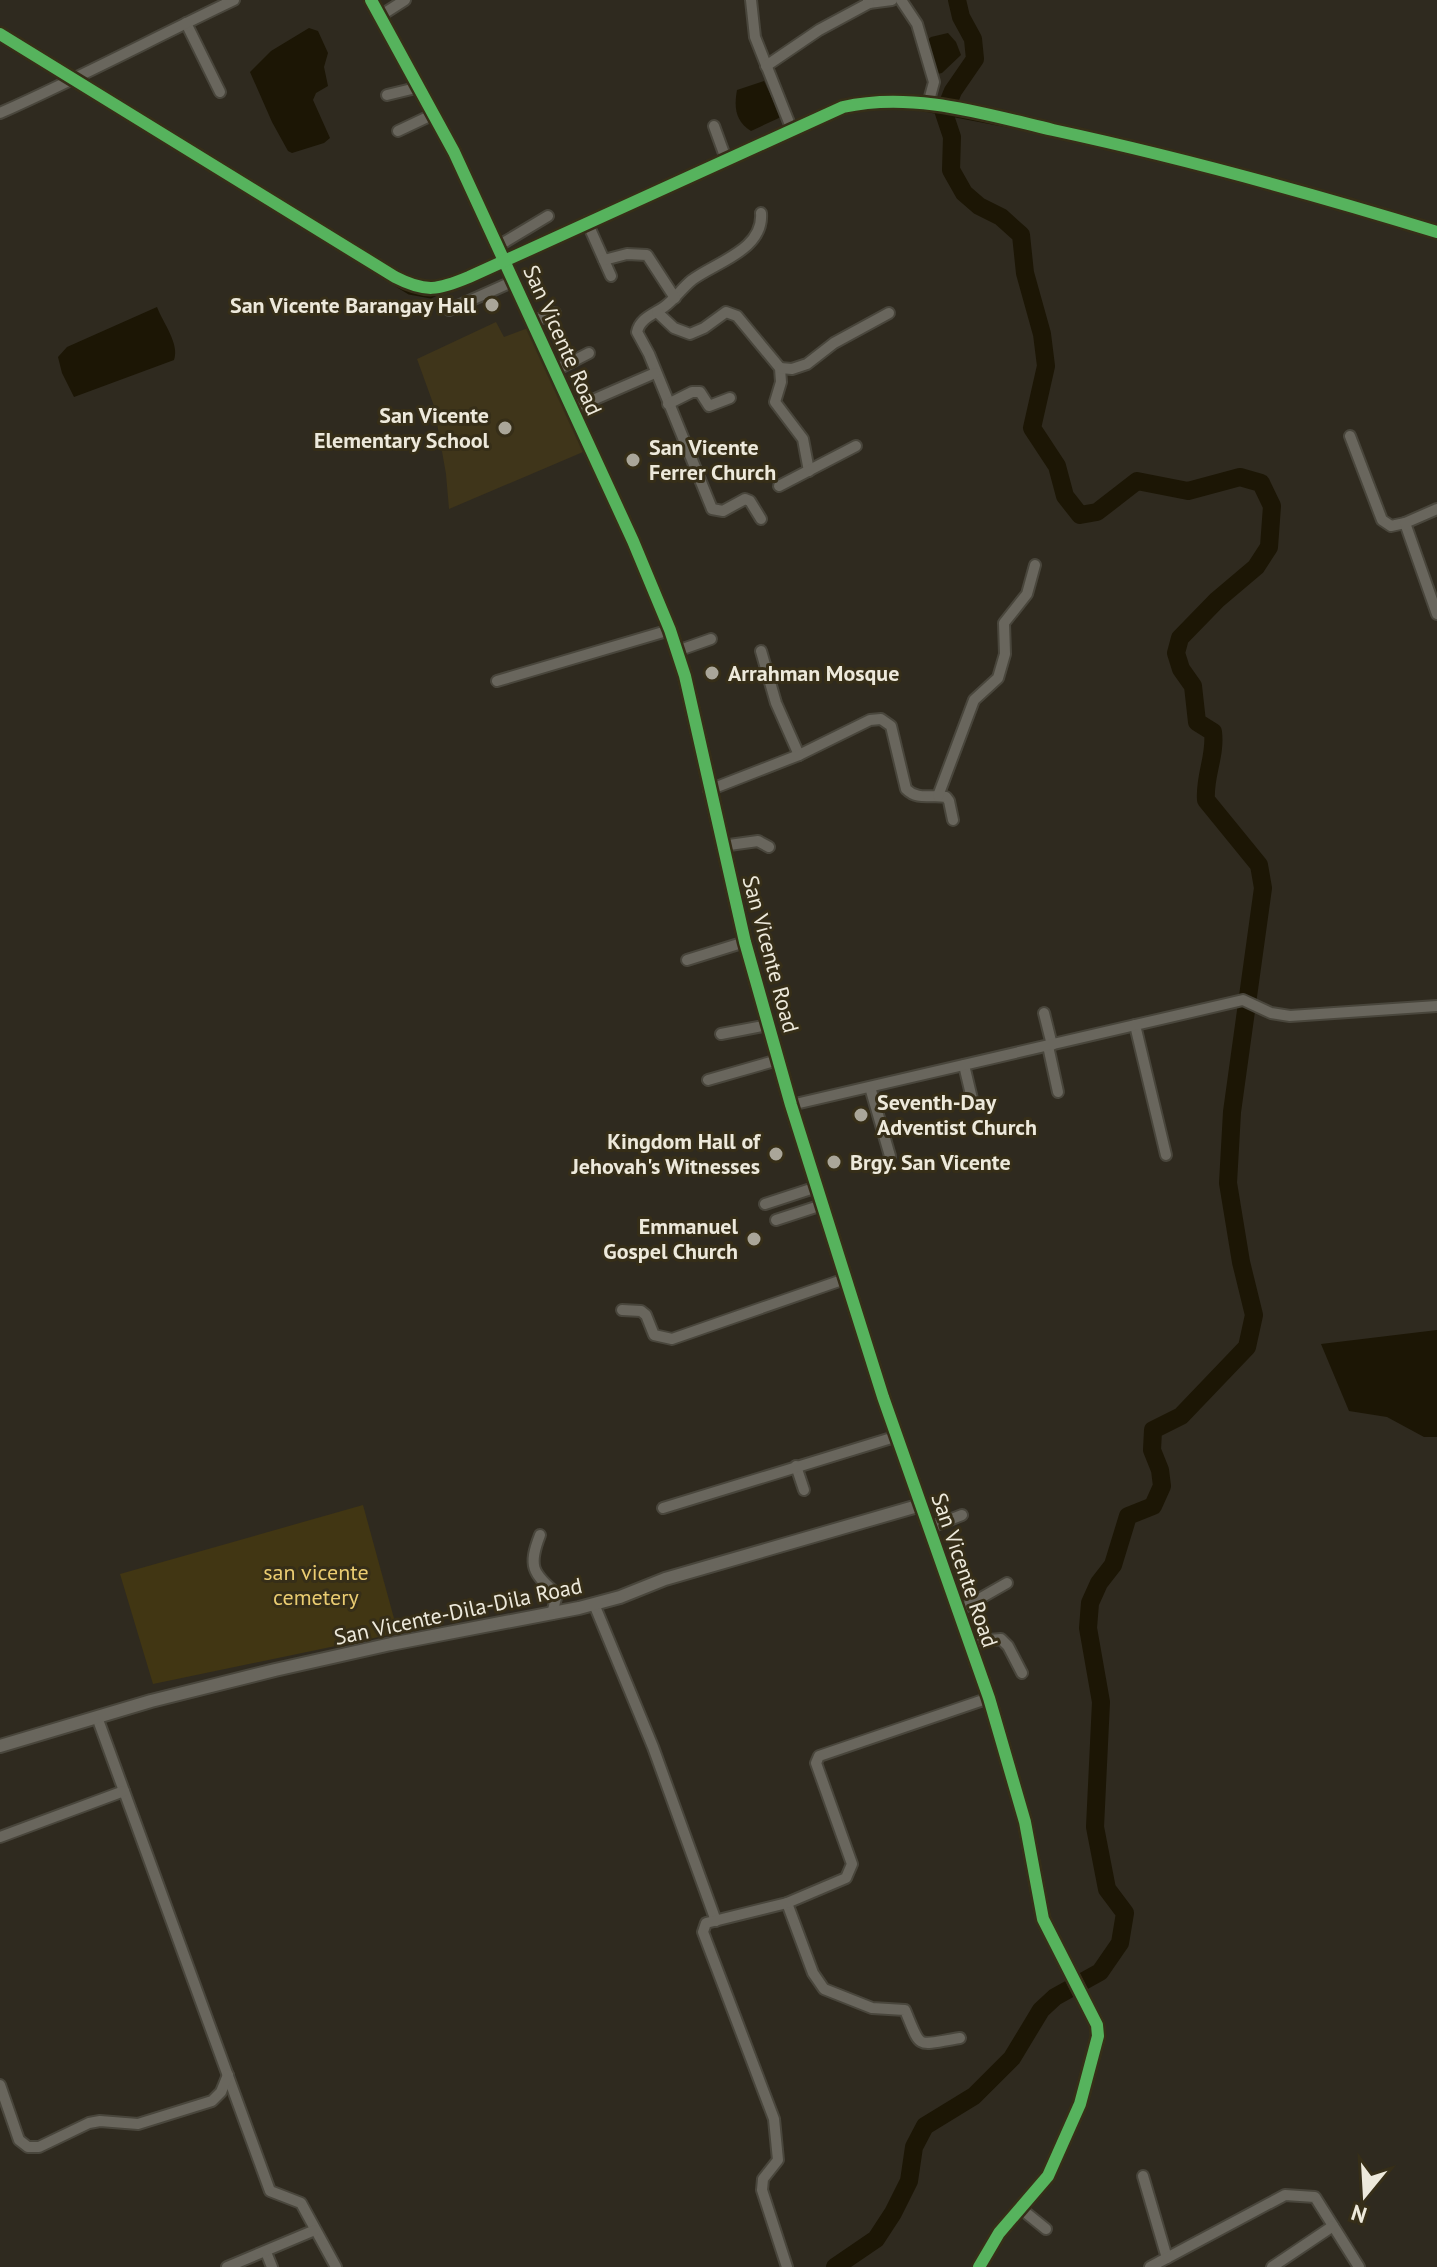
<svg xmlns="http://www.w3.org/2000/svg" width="1437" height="2267" font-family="'PT Sans',sans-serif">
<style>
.built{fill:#3f351a}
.green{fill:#413613}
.water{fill:#1c1605}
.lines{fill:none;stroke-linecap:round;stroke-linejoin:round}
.stream{stroke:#1c1605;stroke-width:3}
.river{stroke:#1c1605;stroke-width:18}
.minor-casing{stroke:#49463c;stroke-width:14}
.tertiary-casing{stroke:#49463c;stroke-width:16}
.minor{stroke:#69665d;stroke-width:10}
.tertiary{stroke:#69665d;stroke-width:12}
.cycleway-casing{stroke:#362e18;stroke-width:17}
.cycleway{stroke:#56b35d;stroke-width:12}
.poi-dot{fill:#aaa699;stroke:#362e18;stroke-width:3}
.labels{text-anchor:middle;stroke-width:6;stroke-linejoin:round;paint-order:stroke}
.poi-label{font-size:22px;font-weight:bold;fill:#ede9db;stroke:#362e18;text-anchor:end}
.street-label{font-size:22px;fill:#ede9db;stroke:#362e18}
.park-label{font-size:22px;fill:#eacc71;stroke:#362e18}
</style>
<rect width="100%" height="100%" fill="#2f2a1f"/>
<!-- built -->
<path class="built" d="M496,322L504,337L528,328L583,452L449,509L446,474L434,406L417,359Z"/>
<!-- green -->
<path class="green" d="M363,1505L398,1633L153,1684L120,1574Z"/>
<!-- water -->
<g class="water">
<path d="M309,28L318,31L328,53L324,67L328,86L316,93L313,100L330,138L324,143L292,153L288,151L272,122L250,72L271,51Z"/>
<path d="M948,33L956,42L961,55L942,73L937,74L926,41L931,37Z"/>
<path d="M764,81L781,117L751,131C735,121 734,107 737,90Z"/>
<path d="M157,307C163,323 180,344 174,360L74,397L62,373L58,357L67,347Z"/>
<path d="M1437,1330V1437H1424L1387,1417L1349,1411L1321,1344Z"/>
</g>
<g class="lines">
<!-- stream -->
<g class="stream">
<path d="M0,42L63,80"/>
<path d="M70,84L125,117"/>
<path d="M914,108L1044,133"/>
<path d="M821,123L851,110"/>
<path d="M193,159L409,293L431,297L445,290"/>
<path d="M1418,231L1437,238"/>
</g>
<!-- river -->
<path class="river" d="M835,2267L876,2239L893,2213L909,2181L914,2147L925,2126L974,2096L1012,2058L1041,2010L1055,1997L1100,1972L1120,1943L1125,1913L1107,1889L1095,1827L1101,1702L1088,1628L1090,1603L1099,1583L1113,1565L1128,1516L1153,1506L1162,1486L1160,1470L1152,1450L1153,1430L1181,1416L1247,1347L1254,1315L1241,1262L1228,1183L1232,1112L1263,888L1259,865L1206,800C1204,776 1216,756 1213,732L1197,722L1193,686L1181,669L1176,653L1180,638L1217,600L1256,567L1269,547L1272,506L1261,483L1240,477L1188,491L1137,481L1097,512L1080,515L1065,496L1057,466L1032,428L1046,366L1042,334L1025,273L1021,235L1001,217L979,206L964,193L951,170L952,137L944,113L953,91L975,59L973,39L961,17L957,0"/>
<defs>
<g id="minor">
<path d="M751,0L755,37L792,130"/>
<path d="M901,0L917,24L934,82L928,104"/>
<path d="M869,3L892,0"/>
<path d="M380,16L405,0"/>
<path d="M186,23L220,92"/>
<path d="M0,34L395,277C426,293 438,290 469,277L843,107C912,91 985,114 1053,130C1183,158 1310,193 1437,232"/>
<path d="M766,66L819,30L869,3L868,0"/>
<path d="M387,95L420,87"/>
<path d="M0,113C79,78 156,37 234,0"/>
<path d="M714,126L726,159"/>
<path d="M398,131L434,114"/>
<path d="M761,213C764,250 716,262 692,280C682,288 675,299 664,307C654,314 640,318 637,332L649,354L712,509L723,511L745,499L750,501L761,519"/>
<path d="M587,222L611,276"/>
<path d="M498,246L548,216"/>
<path d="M604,260L627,254L647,255L675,298"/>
<path d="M449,310L514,281"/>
<path d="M657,312L674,328L690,334L704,328L726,312L737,316L780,368L781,382L775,402L803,439L809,471"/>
<path d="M534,321L555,313"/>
<path d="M780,368L792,369L807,364L834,343L889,313"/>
<path d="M556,370L589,353"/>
<path d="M668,404L692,392H700L709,406L730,398"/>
<path d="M572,409L655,373"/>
<path d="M1350,436L1382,520L1391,526L1405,523"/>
<path d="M779,486L856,446"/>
<path d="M1437,509L1405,523L1437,614"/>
<path d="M677,651L711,639"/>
<path d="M761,651L776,703L799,755"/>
<path d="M497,681L670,630"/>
<path d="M709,790L799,755L870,720L881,719L891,726L906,789C918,801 931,794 946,797L949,801L953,820"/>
<path d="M938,796L974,700L998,678L1005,654L1004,623L1027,594L1035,565"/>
<path d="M722,846L758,841L769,847"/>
<path d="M687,960L745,942"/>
<path d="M1044,1013L1052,1045"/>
<path d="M1135,1025L1166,1155"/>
<path d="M721,1034L768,1025"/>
<path d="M1048,1046L1058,1092"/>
<path d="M964,1065L973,1103"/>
<path d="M708,1080L778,1060"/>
<path d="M870,1087L890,1156"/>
<path d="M791,1105L1243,1000L1271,1013L1290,1016L1437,1006"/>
<path d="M765,1204L817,1187"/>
<path d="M776,1220L822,1205"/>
<path d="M622,1310L641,1311L646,1315L654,1335L672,1339L845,1279"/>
<path d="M796,1466L804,1490"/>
<path d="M663,1508L898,1436"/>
<path d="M929,1528L962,1515"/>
<path d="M540,1535C528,1566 532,1573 557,1594L552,1614"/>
<path d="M594,1604L653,1747L716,1921"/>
<path d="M958,1611L1007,1583"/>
<path d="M970,1647L989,1640L1001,1639L1008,1646L1022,1673"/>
<path d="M97,1717L270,2191L301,2203L336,2267"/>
<path d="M0,1837L124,1791"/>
<path d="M787,1903L813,1973L824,1989L872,2008L905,2010C922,2051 915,2045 960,2038"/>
<path d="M0,2085L19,2140L28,2147H39L89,2123L100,2121L138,2124L212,2101L221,2092L228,2075"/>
<path d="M1143,2176L1167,2258"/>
<path d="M1020,2208L1046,2229"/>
<path d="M266,2252L272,2267"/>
<path d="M227,2267L315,2230"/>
<path d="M787,2267L762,2190L763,2179L778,2160L774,2119L703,1932L706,1923L787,1903L846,1878L852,1864L816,1763L819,1756L989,1698"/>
<path d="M1150,2267L1285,2195L1315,2197L1359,2267"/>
<path d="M1272,2267L1333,2226"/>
</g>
<g id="tertiary">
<path d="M371,0L454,152L633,541L670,630L685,676L745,942L791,1105L883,1397L989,1698L1025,1822L1043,1919L1097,2025L1098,2036L1080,2104L1048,2176L999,2233L979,2267"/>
<path d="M0,1746L151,1701L275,1670L391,1644L579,1608L620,1597L665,1579L921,1505"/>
</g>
</defs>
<!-- minor casing -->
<use href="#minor" class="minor-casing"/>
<!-- tertiary casing -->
<use href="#tertiary" class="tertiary-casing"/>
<!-- minor -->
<use href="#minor" class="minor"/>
<!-- tertiary -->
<use href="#tertiary" class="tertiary"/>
<defs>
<g id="cycleway">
<path d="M371,0L454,152L633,541L670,630L685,676L745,942L791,1105L883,1397L989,1698L1025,1822L1043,1919L1097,2025L1098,2036L1080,2104L1048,2176L999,2233L979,2267"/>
<path d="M0,34L395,277C426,293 438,290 469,277L843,107C912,91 985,114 1053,130C1183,158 1310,193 1437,232"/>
</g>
</defs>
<!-- cycleway casing -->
<use href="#cycleway" class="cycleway-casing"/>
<!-- cycleway -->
<use href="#cycleway" class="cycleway"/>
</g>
<!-- markers -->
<g class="poi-dot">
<circle cx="492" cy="305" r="8"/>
<circle cx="505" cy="428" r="8"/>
<circle cx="633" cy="460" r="8"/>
<circle cx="712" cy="673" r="8"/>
<circle cx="861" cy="1115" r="8"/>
<circle cx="776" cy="1154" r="8"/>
<circle cx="834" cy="1162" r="8"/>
<circle cx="754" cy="1239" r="8"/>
</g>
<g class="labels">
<!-- poi labels -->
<g class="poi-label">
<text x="476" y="313">San Vicente Barangay Hall</text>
<text x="489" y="423">San Vicente<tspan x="489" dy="25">Elementary School</tspan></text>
<text x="649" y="455" text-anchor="start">San Vicente<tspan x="649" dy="25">Ferrer Church</tspan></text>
<text x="728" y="681" text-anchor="start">Arrahman Mosque</text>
<text x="877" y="1110" text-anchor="start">Seventh-Day<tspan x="877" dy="25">Adventist Church</tspan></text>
<text x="760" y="1149">Kingdom Hall of<tspan x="760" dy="25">Jehovah's Witnesses</tspan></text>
<text x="850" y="1170" text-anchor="start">Brgy. San Vicente</text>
<text x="738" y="1234">Emmanuel<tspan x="738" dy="25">Gospel Church</tspan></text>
</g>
<!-- street labels -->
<g class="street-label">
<text transform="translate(563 340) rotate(66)" y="8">San Vicente Road</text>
<text transform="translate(771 954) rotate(75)" y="8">San Vicente Road</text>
<text transform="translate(965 1570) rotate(71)" y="8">San Vicente Road</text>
<text transform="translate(458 1611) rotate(-12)" y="8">San Vicente-Dila-Dila Road</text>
</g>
<!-- park labels -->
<g class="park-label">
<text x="316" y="1580">san vicente<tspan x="316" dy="25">cemetery</tspan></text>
</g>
</g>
<!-- north arrow -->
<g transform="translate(1365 2195) rotate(198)" stroke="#362e18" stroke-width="6" paint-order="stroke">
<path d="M0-6L14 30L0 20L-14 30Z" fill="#ede9db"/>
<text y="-12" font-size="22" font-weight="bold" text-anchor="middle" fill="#ede9db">N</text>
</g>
</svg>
